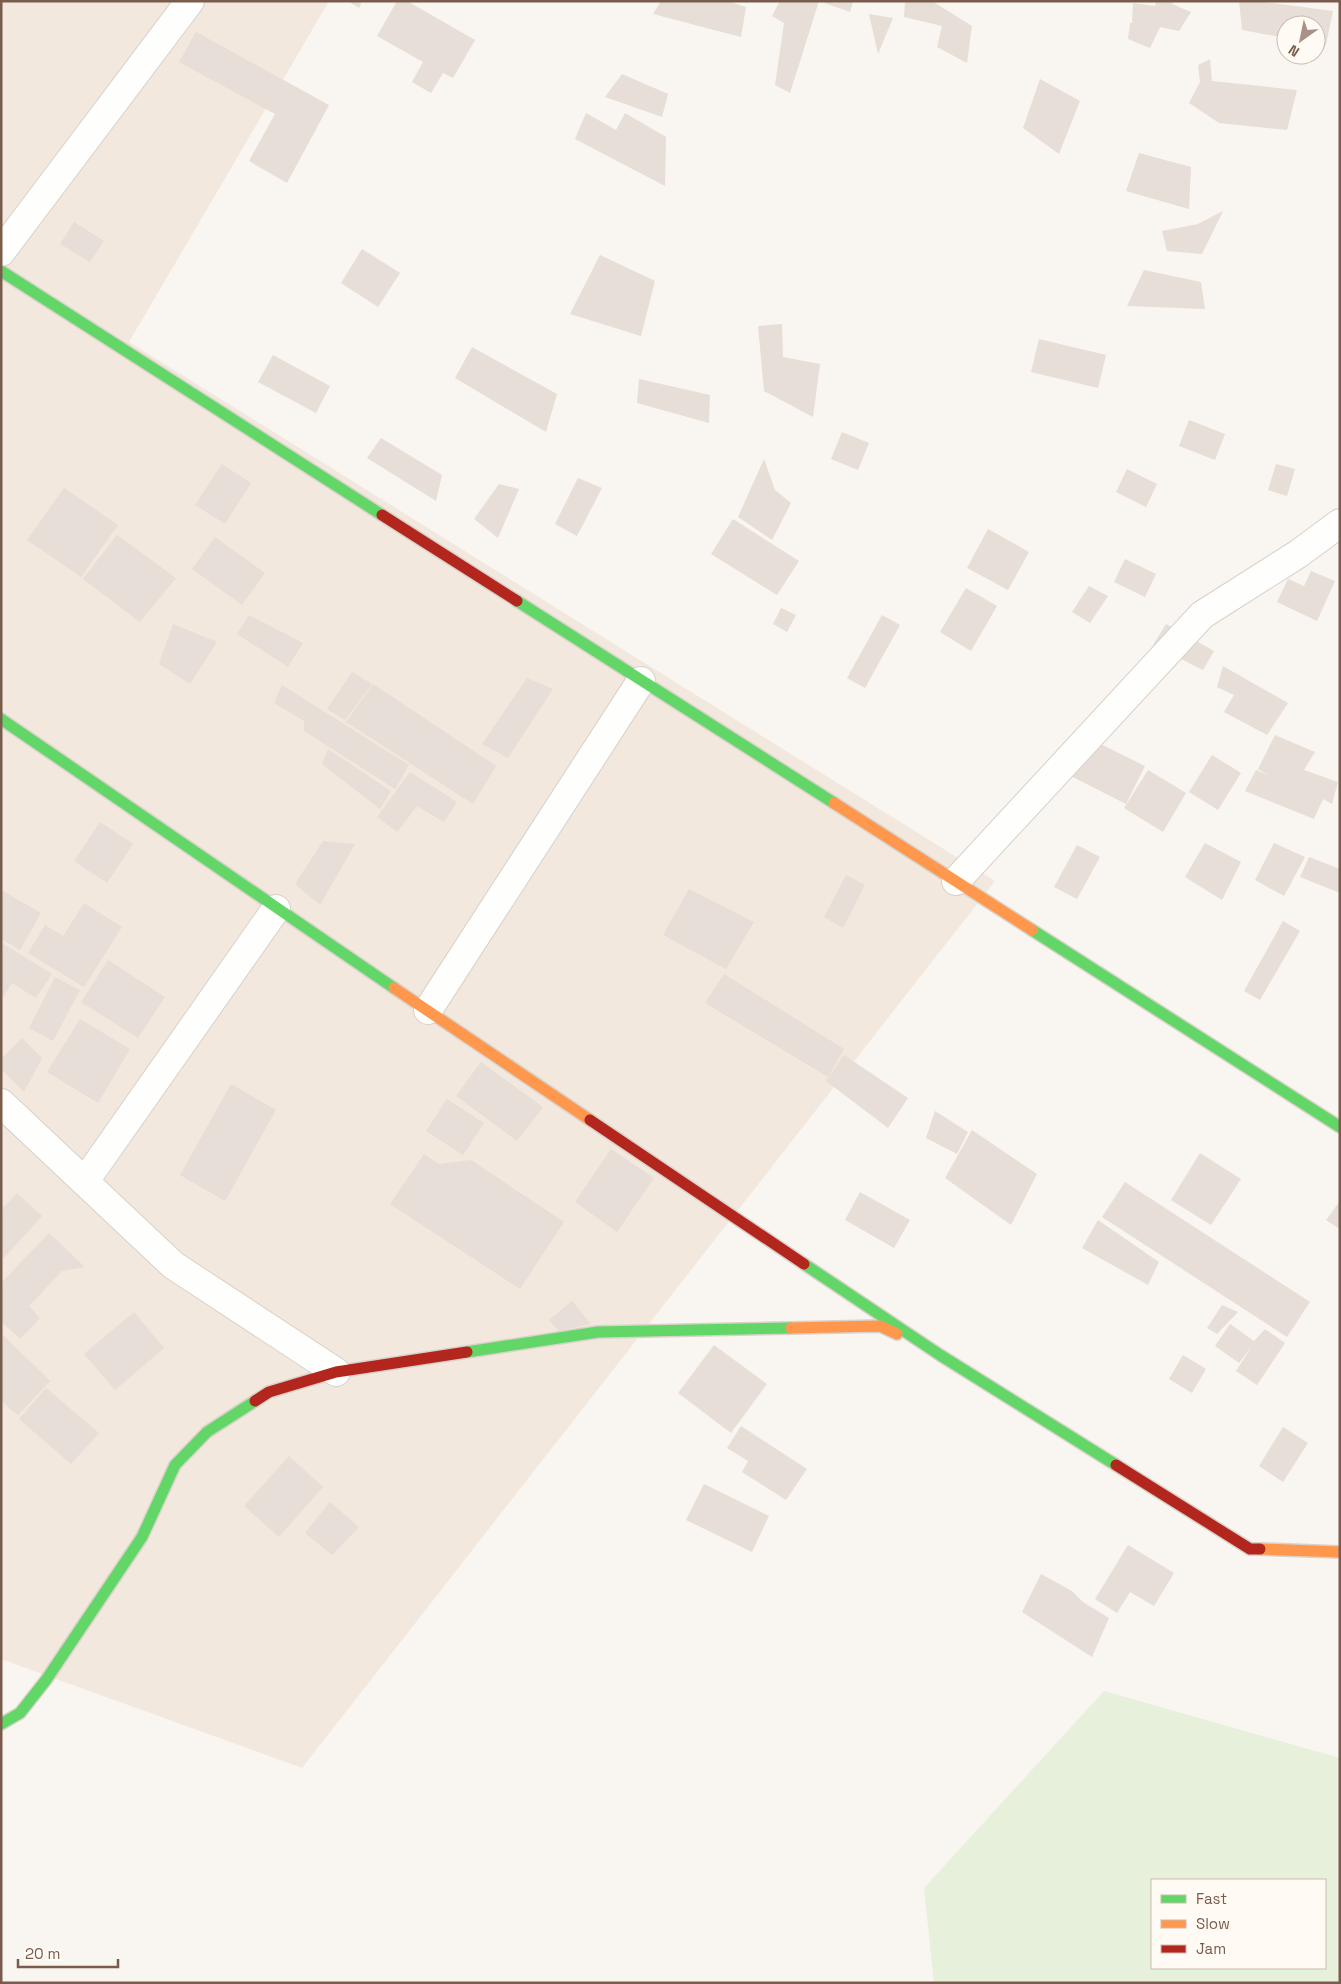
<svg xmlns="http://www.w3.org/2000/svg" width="1341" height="1984" font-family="'Space Grotesk',sans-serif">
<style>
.residential{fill:#f2e8de}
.green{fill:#e7f0db;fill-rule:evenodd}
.building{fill:#e6ded7}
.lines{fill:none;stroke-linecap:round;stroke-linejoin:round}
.street-casing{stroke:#d7d1cb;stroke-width:30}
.fast-casing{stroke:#d9d2cb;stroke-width:14}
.slow-casing{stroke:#d9d2cb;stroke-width:14}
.jam-casing{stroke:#d9d2cb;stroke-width:14}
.street{stroke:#fefefd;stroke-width:28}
.fast{stroke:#63d668;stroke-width:11}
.slow{stroke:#ff974d;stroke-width:11}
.jam{stroke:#b3261e;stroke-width:11}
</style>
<rect width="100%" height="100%" fill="#f9f5f0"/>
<!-- residential -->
<path class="residential" d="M1,1H329L129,342L995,881L302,1768L1,1659Z"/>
<!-- green -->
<path class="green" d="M1104,1691L1340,1758V1983H934L924,1888ZM1152,1880H1325V1968H1152Z"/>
<!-- building -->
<g class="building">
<path d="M348,1H362L359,8Z"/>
<path d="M397,1H407L475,40L453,78L443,73L431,93L412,82L423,62L377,36Z"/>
<path d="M661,1H727L746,7L741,37L653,14Z"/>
<path d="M780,1H819L790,93L775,85L784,23L772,16Z"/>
<path d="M819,1H853L850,12Z"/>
<path d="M905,1H932L972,26L967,63L937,47L942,26L904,17Z"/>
<path d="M1156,1H1173L1172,4L1191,12L1179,31L1160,27L1150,48L1128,39L1130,23H1132L1133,3L1155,6Z"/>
<path d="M1239,1H1257L1333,11L1326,45L1316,44V25H1286V38L1242,30Z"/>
<path d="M869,14L893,18L878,54Z"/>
<path d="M196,32L329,105L287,183L249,161L275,114L179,62Z"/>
<path d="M1210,59L1212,81L1297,90L1287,130L1219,123L1189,103L1200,82L1198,65Z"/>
<path d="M622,74L668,94L662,117L605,97Z"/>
<path d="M1040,79L1080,101L1059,154L1023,128Z"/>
<path d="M586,113L616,130L625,113L666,137L665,186L575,139Z"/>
<path d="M1139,153L1191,167L1189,209L1126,191Z"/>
<path d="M1223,211L1202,254L1167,251L1162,231L1198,224Z"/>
<path d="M74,222L104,241L90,262L60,244Z"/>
<path d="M362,249L400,273L378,307L341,283Z"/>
<path d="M600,255L655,281L641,336L570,314Z"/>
<path d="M1144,270L1201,282L1205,309L1127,306Z"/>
<path d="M782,324L783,357L820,364L813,417L764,391L758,326Z"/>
<path d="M1039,339L1106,355L1098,388L1031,372Z"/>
<path d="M472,347L557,394L546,432L455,378Z"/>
<path d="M273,355L330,386L316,413L258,382Z"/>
<path d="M639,379L710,395L709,423L637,403Z"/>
<path d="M1189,420L1225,434L1215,460L1179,446Z"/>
<path d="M842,432L869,443L858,470L831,459Z"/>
<path d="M381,438L442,475L436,501L367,458Z"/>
<path d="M764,459L775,490L791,503L772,540L738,517Z"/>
<path d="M222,464L251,483L225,524L195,505Z"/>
<path d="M1276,464L1295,469L1287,496L1268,490Z"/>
<path d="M1127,469L1157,484L1146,507L1116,492Z"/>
<path d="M578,478L602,488L577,536L555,524Z"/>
<path d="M499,484L519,489L498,538L474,519Z"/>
<path d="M64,488L118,525L81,577L27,540Z"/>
<path d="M733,519L799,561L777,595L711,554Z"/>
<path d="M988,529L1029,552L1008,590L967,568Z"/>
<path d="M117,535L176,578L140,622L83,579Z"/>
<path d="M215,537L265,573L242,605L192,569Z"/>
<path d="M1125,559L1156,574L1145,597L1114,582Z"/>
<path d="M1311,571L1335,581L1317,621L1277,602L1288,579L1304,586Z"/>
<path d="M1089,586L1108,596L1090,623L1072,612Z"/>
<path d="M966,588L997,606L971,651L940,632Z"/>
<path d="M781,608L796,615L787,632L773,624Z"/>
<path d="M249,615L303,643L288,667L237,634Z"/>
<path d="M882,615L900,625L865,688L847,678Z"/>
<path d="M173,624L217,642L190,684L159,664Z"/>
<path d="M1166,624L1214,651L1203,670L1153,645Z"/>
<path d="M1223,666L1288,703L1267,735L1224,712L1234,695L1217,687Z"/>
<path d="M352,672L372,684L345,720L327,709Z"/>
<path d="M527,678L553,689L508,758L482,744Z"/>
<path d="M373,684L496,766L473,804L346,722Z"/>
<path d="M282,685L409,765L395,789L304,731V721L274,703Z"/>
<path d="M1074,731L1145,766L1126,804L1055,768Z"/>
<path d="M1275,735L1315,752L1304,770L1338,782L1332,804L1323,799L1314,819L1245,791L1256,770L1268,775L1258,769Z"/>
<path d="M328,749L391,791L380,809L322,764Z"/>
<path d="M1212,755L1241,773L1218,810L1189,792Z"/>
<path d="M1148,770L1186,793L1163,832L1124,808Z"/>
<path d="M410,772L457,802L444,822L417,806L397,832L377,817Z"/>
<path d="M100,822L133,844L107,883L74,861Z"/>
<path d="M323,841L355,844L320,905L295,884Z"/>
<path d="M1205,843L1241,862L1222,900L1185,877Z"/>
<path d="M1274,843L1305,857L1284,896L1255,880Z"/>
<path d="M1077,845L1100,857L1077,899L1054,887Z"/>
<path d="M1309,857L1340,869V893L1300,877Z"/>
<path d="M846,875L865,885L843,928L824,917Z"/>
<path d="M689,889L754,922L726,969L663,935Z"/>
<path d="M1,890L41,913L20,950L1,939Z"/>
<path d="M84,903L122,927L84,987L28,953L45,925L63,936Z"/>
<path d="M1283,921L1300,931L1260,1000L1244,991Z"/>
<path d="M2,943L52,974L36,998L12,983L1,1000Z"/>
<path d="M108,960L165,997L138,1038L81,1002Z"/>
<path d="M724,974L844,1049L828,1077L705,1003Z"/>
<path d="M55,977L80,990L53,1041L29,1028Z"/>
<path d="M80,1019L130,1049L98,1103L47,1072Z"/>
<path d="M22,1038L42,1058L24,1092L1,1069V1059Z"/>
<path d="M844,1055L908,1098L888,1128L826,1081Z"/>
<path d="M481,1062L543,1107L517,1141L456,1096Z"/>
<path d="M231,1084L276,1110L225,1201L180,1175Z"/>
<path d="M447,1099L484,1123L463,1155L426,1131Z"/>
<path d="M935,1111L968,1132L957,1154L926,1138Z"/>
<path d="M972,1130L1037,1174L1011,1225L945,1178Z"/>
<path d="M611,1149L654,1178L617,1232L575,1202Z"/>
<path d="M1200,1153L1241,1179L1211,1225L1171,1200Z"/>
<path d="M424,1154L439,1164L471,1160L564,1222L520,1289L390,1204Z"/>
<path d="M1125,1182L1310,1302L1287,1337L1102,1217Z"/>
<path d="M860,1192L910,1220L894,1248L845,1220Z"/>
<path d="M17,1193L42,1216L1,1261V1210Z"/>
<path d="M1340,1201V1229L1326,1220Z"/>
<path d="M1098,1220L1159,1262L1148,1285L1082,1248Z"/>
<path d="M49,1233L85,1267L62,1271L29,1306L40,1318L20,1339L1,1321V1283Z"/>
<path d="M572,1301L591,1324L559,1331L549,1320Z"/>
<path d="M1222,1305L1238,1312L1217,1334L1207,1328Z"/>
<path d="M134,1312L164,1348L115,1390L84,1354Z"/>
<path d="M1230,1324L1254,1341L1265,1329L1285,1343L1257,1385L1236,1371L1252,1346L1239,1363L1215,1346Z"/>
<path d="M1,1333L50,1381L18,1415L1,1401Z"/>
<path d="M714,1345L767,1384L731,1433L678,1393Z"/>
<path d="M1183,1355L1206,1369L1192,1393L1169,1379Z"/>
<path d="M46,1388L99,1433L71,1464L19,1419Z"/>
<path d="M741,1426L807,1469L786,1500L742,1472L748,1461L727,1448Z"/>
<path d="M1283,1427L1308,1443L1283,1482L1259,1466Z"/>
<path d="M289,1456L323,1487L279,1537L244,1506Z"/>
<path d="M704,1484L769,1516L752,1552L686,1520Z"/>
<path d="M330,1502L359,1527L332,1555L305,1533Z"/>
<path d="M1128,1545L1174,1573L1154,1606L1130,1592L1117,1613L1095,1599Z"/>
<path d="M1041,1574L1072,1591L1083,1602L1109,1618L1092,1657L1022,1612Z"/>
</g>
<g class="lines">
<defs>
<g id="street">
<path d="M1,252L190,1"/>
<path d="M956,881L1202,615L1298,554L1340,523"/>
<path d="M428,1010L641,681"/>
<path d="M1,1103L173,1265L336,1372"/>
<path d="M85,1181L276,909"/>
</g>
<g id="fast">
<path d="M1,271L382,515"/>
<path d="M517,601L834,803"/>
<path d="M1,719L394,988"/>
<path d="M1032,930L1340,1127"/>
<path d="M804,1264L940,1355L1116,1465"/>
<path d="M467,1352L598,1332L791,1328"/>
<path d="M1,1724L20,1713L46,1680L142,1537L175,1465L207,1432L255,1401"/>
</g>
<g id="slow">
<path d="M834,803L1032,930"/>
<path d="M394,988L590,1120"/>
<path d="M791,1328L880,1326L897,1334"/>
<path d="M1260,1549L1340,1552"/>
</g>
<g id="jam">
<path d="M382,515L517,601"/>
<path d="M590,1120L804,1264"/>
<path d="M255,1401L269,1392L336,1372L467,1352"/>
<path d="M1116,1465L1250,1549H1260"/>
</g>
</defs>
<!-- street casing -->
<use href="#street" class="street-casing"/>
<!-- fast casing -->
<use href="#fast" class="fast-casing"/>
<!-- slow casing -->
<use href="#slow" class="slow-casing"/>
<!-- jam casing -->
<use href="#jam" class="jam-casing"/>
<!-- street -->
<use href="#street" class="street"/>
<!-- fast -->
<use href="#fast" class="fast"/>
<!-- slow -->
<use href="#slow" class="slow"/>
<!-- jam -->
<use href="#jam" class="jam"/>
</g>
<!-- border -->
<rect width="1341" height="1984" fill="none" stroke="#7a5c4d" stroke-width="5"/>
<!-- legend -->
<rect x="1151" y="1879" width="175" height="90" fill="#fffaf3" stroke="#cabbb1"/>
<rect x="1161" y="1895" width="25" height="8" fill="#63d668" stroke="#cabbb1"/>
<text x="1196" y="1904" font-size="15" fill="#7a5c4d">Fast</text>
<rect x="1161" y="1920" width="25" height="8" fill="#ff974d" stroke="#cabbb1"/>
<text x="1196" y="1929" font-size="15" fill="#7a5c4d">Slow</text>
<rect x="1161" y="1945" width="25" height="8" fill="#b3261e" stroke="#cabbb1"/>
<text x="1196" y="1954" font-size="15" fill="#7a5c4d">Jam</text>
<!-- north arrow -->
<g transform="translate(1301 40) rotate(213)"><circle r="24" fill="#fffaf3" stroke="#cabbb1"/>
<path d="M0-4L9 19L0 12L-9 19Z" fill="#a69286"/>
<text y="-8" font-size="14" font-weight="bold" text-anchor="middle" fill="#7a5c4d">N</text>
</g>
<!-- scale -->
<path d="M18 1959v8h100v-8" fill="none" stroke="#7a5c4d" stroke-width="2.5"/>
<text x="25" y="1959" font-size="15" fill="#7a5c4d" stroke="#fffaf3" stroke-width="4" paint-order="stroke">20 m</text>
</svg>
